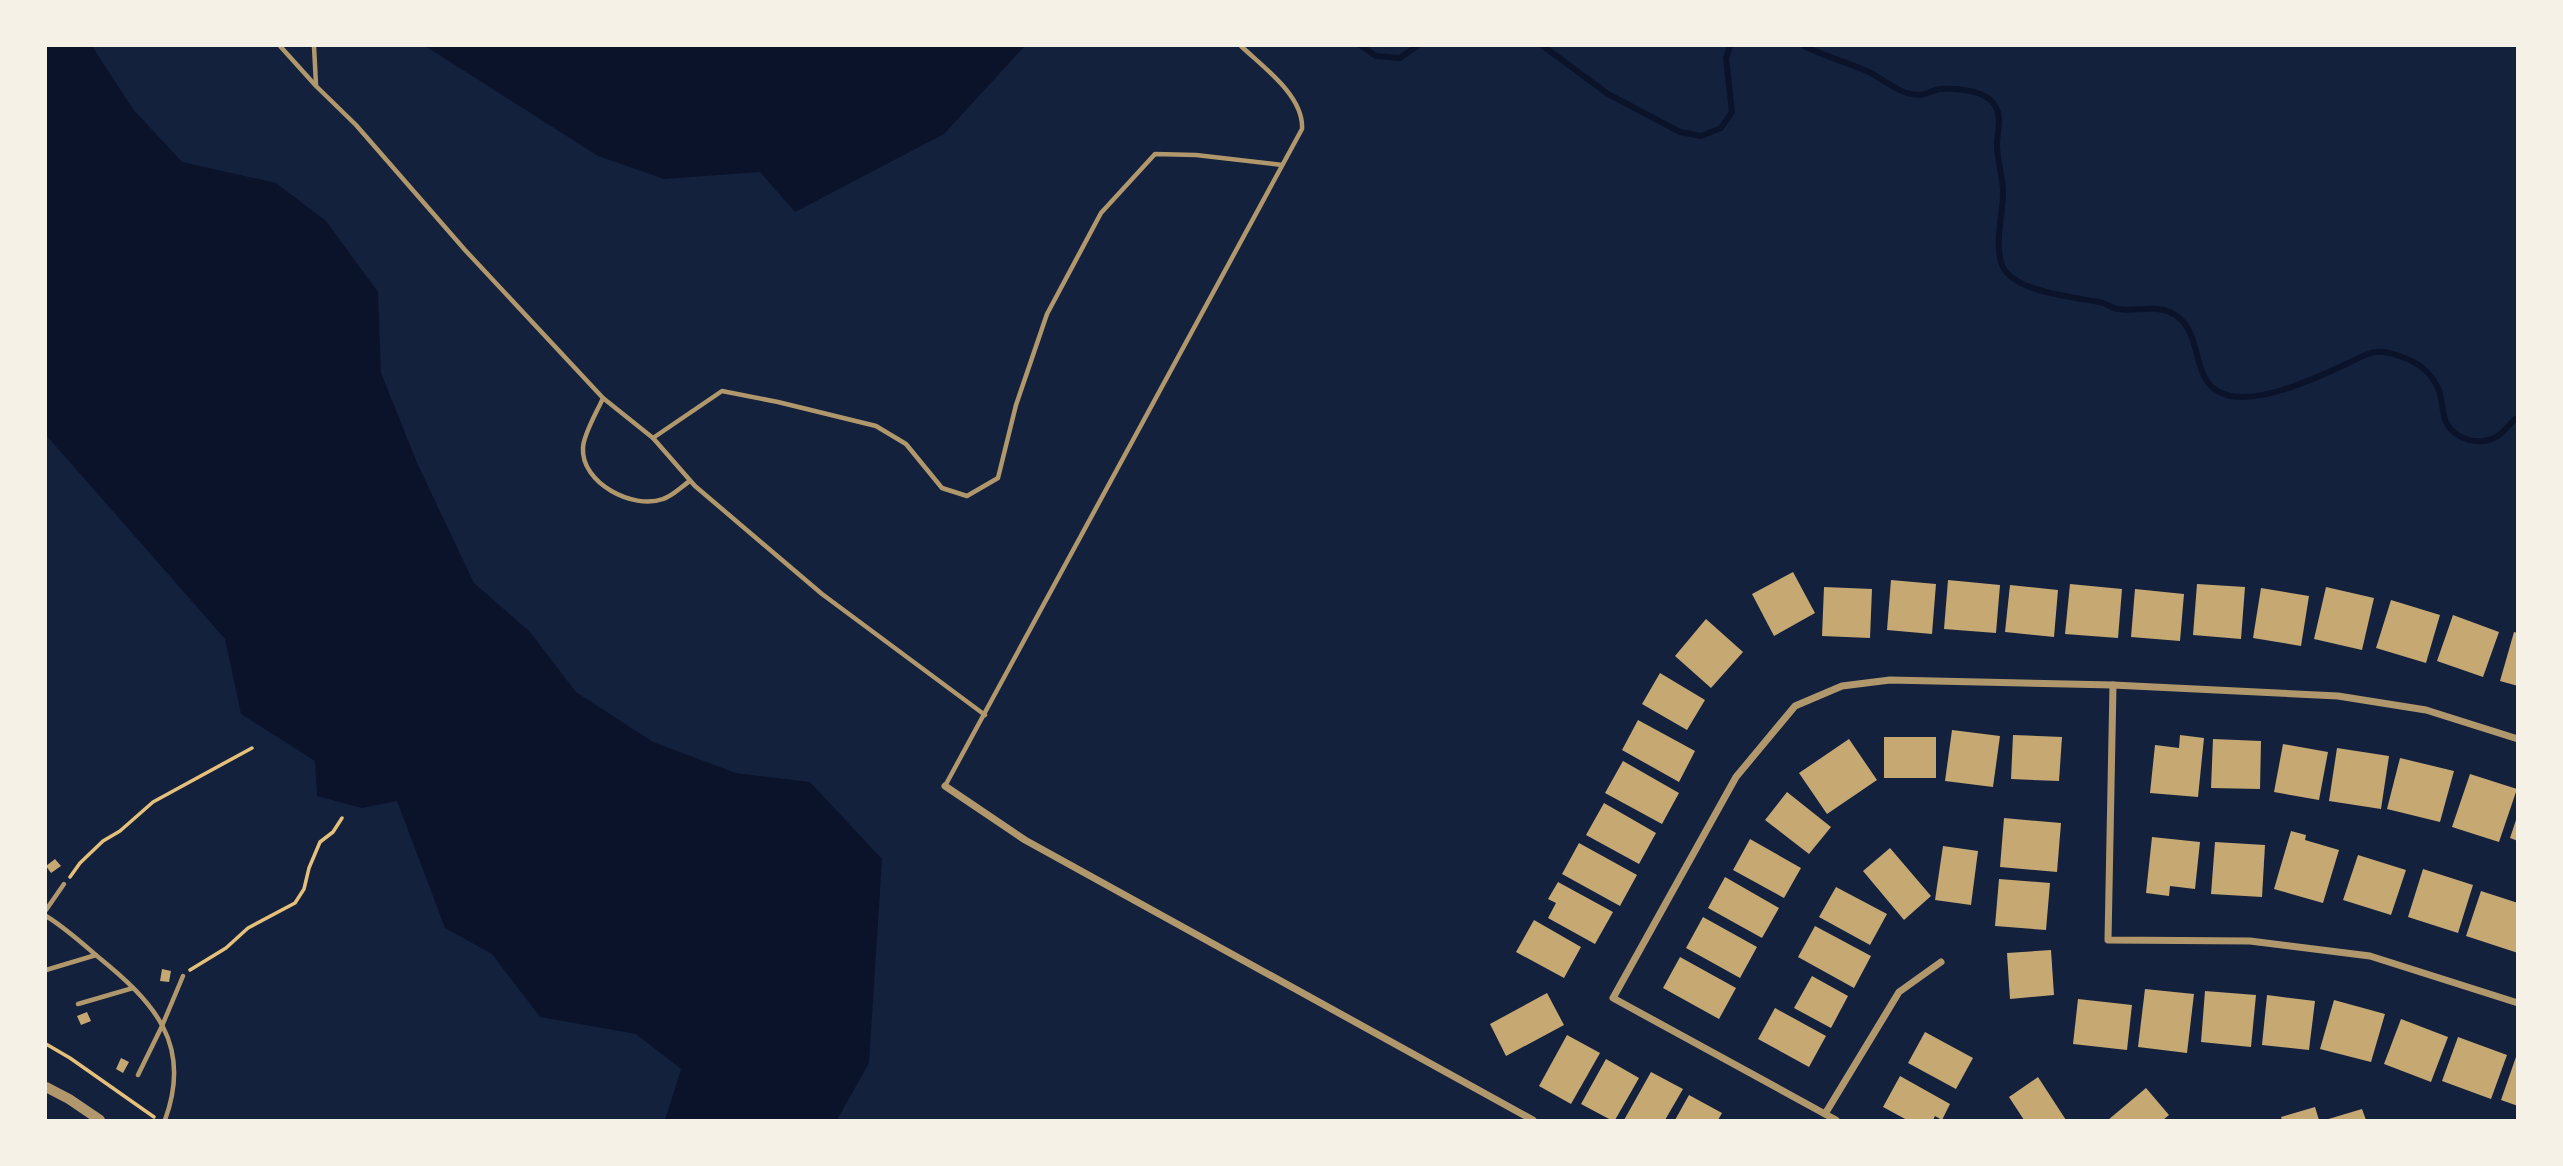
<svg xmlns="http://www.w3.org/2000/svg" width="2563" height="1166" font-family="'Fira Sans',sans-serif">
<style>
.water{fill:#0b132b}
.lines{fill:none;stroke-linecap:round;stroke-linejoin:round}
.stream{stroke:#0b132b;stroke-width:6}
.building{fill:#c6a872}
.path{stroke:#e5c07b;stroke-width:3.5}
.service{stroke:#b1986c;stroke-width:4.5}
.minor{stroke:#b1986c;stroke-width:7}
.tertiary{stroke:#b1986c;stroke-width:10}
</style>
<rect width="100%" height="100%" fill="#14213d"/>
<!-- water -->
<g class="water">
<path d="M46,46H92L133,109L182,162L276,183L326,221L378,292L381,373L418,465L474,583L530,632L576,692L653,742L736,773L810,782L882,859L869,1063L837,1120H665L681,1069L636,1034L540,1017L492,954L445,928L397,801L362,808L317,796L315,761L241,714L225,639L46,435Z"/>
<path d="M425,46H1025L944,134L795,212L760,172L664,179L598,156Z"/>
</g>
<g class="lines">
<!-- stream -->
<g class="stream">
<path d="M1361,46L1376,56L1400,58L1417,46"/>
<path d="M1543,46L1608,94L1680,132L1701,136L1721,128L1732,112L1726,58L1730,46"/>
<path d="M1804,46C1824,56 1846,62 1867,71C1884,79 1899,95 1920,95C1926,95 1933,90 1940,89C1955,88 1985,90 1994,104C2003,117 1997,131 1997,145C1997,161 2003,176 2003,192C2003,215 1994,243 2002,265C2013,293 2077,297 2103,303C2108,305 2112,308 2118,309C2134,312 2153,305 2170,312C2206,329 2188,378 2221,393C2253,407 2312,380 2342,366C2352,362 2365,353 2376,352C2384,351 2394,354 2402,357C2417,362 2430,372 2437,386C2443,396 2441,410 2446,422C2455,440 2479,446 2496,437C2503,433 2509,425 2515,419H2518"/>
</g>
</g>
<!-- building -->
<g class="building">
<path d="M1793,572L1815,613L1774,636L1752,594Z"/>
<path d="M1891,580L1936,584L1932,634L1887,630Z"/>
<path d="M1948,580L2000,585L1996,633L1944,629Z"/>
<path d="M2070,584L2122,589L2118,638L2065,634Z"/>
<path d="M2197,584L2245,587L2241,639L2193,635Z"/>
<path d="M2010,585L2058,590L2054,637L2005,632Z"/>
<path d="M1824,587L1872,589L1870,638L1822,636Z"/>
<path d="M2326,587L2374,598L2362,650L2314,639Z"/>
<path d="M2261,588L2309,596L2301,646L2253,638Z"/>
<path d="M2135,589L2184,594L2180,641L2131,637Z"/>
<path d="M2391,600L2440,615L2426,663L2376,648Z"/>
<path d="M2453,615L2499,632L2483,677L2437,661Z"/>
<path d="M1706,619L1743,652L1711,688L1675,656Z"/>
<path d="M2514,632L2518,633V686L2500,681Z"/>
<path d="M1660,673L1705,700L1687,730L1642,704Z"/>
<path d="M1638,720L1695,751L1679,782L1622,750Z"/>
<path d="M1952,730L2000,736L1993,787L1945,781Z"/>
<path d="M2013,735L2062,737L2059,781L2011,779Z"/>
<path d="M2180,735L2204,738L2198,797L2150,793L2155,745L2179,748Z"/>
<rect x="1884" y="737" width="52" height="41"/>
<path d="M1849,739L1877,780L1827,814L1799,773Z"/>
<path d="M2213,739L2261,741L2260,789L2211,788Z"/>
<path d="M2283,744L2328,752L2319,800L2274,792Z"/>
<path d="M2337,748L2389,756L2381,809L2329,801Z"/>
<path d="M2400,758L2454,771L2440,822L2387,809Z"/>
<path d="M1623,761L1679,793L1662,824L1605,793Z"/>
<path d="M2470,774L2517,789L2499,842L2452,827Z"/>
<path d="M1787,792L1831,827L1809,854L1765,820Z"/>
<path d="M1604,803L1656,833L1639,864L1586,835Z"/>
<path d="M2517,817L2518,818V841L2510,838Z"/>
<path d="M2004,818L2061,823L2057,872L2000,867Z"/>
<path d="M2291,831L2306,835L2305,840L2339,850L2323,903L2274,889Z"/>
<path d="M2152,837L2200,842L2195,889L2170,886L2169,896L2146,893Z"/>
<path d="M1750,839L1801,868L1784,898L1733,870Z"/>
<path d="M2215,842L2265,845L2262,897L2211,894Z"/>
<path d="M1579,843L1637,875L1620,906L1562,874Z"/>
<path d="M1943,846L1978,851L1971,905L1935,900Z"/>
<path d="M1890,848L1931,896L1904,920L1863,871Z"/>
<path d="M2358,855L2406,870L2391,915L2343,900Z"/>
<path d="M55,859L61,866L51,873L46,866Z"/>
<path d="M2423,869L2473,885L2458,933L2408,917Z"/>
<path d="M1725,877L1779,908L1762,938L1708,908Z"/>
<path d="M1999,879L2050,883L2046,930L1995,926Z"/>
<path d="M1558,882L1613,912L1595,944L1548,918L1556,903L1548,899Z"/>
<path d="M1836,887L1887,914L1870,945L1819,917Z"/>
<path d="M2481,891L2518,903V953L2466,936Z"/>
<path d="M1703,917L1757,947L1740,978L1686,948Z"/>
<path d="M1534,920L1581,947L1564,978L1516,952Z"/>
<path d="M1815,926L1871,956L1854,988L1798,957Z"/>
<path d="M2051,950L2054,995L2010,999L2007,953Z"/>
<path d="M1680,957L1736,988L1719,1019L1663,988Z"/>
<path d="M162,969L171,971L169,982L160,981Z"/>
<path d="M1812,976L1848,996L1831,1028L1794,1008Z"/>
<path d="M2145,989L2194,994L2187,1053L2138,1047Z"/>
<path d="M2205,991L2256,995L2251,1047L2201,1042Z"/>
<path d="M1547,993L1564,1025L1506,1056L1490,1024Z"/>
<path d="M2267,995L2315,1001L2309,1050L2262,1045Z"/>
<path d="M2078,999L2132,1005L2127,1050L2073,1044Z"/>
<path d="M2334,1000L2385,1014L2371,1062L2320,1049Z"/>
<path d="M1775,1008L1826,1036L1809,1067L1758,1039Z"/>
<path d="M87,1012L91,1021L81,1025L77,1016Z"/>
<path d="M2401,1019L2448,1037L2431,1082L2384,1064Z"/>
<path d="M1925,1032L1973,1058L1956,1089L1908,1063Z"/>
<path d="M1567,1035L1600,1053L1571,1104L1539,1086Z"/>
<path d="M2458,1037L2507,1055L2491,1099L2442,1081Z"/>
<path d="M2517,1054H2518V1106L2501,1100Z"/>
<path d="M121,1058L129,1062L123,1073L116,1069Z"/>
<path d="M1606,1059L1639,1078L1615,1120H1611L1581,1104Z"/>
<path d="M1651,1072L1683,1089L1665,1120H1624Z"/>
<path d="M1900,1076L1950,1104L1942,1120L1935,1116L1933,1120H1907L1883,1107Z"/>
<path d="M2038,1077L2066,1120H2024L2009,1097Z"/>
<path d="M2146,1088L2169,1115L2163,1120H2108Z"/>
<path d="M1689,1095L1722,1113L1718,1120H1675Z"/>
<path d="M2315,1107L2319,1120H2282L2281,1117Z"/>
<path d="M2362,1109L2366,1120H2325Z"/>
</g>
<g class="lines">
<!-- path -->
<g class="path">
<path d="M70,877L80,863L103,841L120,831L153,802L252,748"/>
<path d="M190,970L226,948L248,928L295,903L304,889L309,868L320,842L333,832L342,818"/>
<path d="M46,1044L70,1058L154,1117"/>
</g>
<!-- service -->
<g class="service">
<path d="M280,46L316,86L356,125L465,250L603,398L653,438L695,486L822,594L985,715"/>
<path d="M314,46L316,85"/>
<path d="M603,398C598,410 583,435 583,448C581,483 633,510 663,499C673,496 682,486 690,481"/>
<path d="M653,438L722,391L778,402L876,426L906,444L942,488L967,496L998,478L1016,405L1047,314L1101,213L1155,154L1196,155L1282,165"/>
<path d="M945,786L1302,129C1304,96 1263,67 1241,46"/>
<path d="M46,910L64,884"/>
<path d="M46,916C64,927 81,942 97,956C154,1002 193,1044 165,1120"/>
<path d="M46,970L96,955"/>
<path d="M78,1004L133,988"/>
<path d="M138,1075L162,1026L183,976"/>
</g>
<!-- minor -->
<g class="minor">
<path d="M2113,685L2108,940L2250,941L2370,956L2518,1003"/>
<path d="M945,786L1025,840L1533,1120"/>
<path d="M1825,1114L1899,992L1941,962"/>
<path d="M1836,1120L1613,998L1736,777L1795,706L1842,686L1890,680L2113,685L2338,696L2426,710L2518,739"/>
</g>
<!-- tertiary -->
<path class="tertiary" d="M46,1087L69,1099L100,1120"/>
</g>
<!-- border -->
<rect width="2563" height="1166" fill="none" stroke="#f6f1e7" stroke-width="94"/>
</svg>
